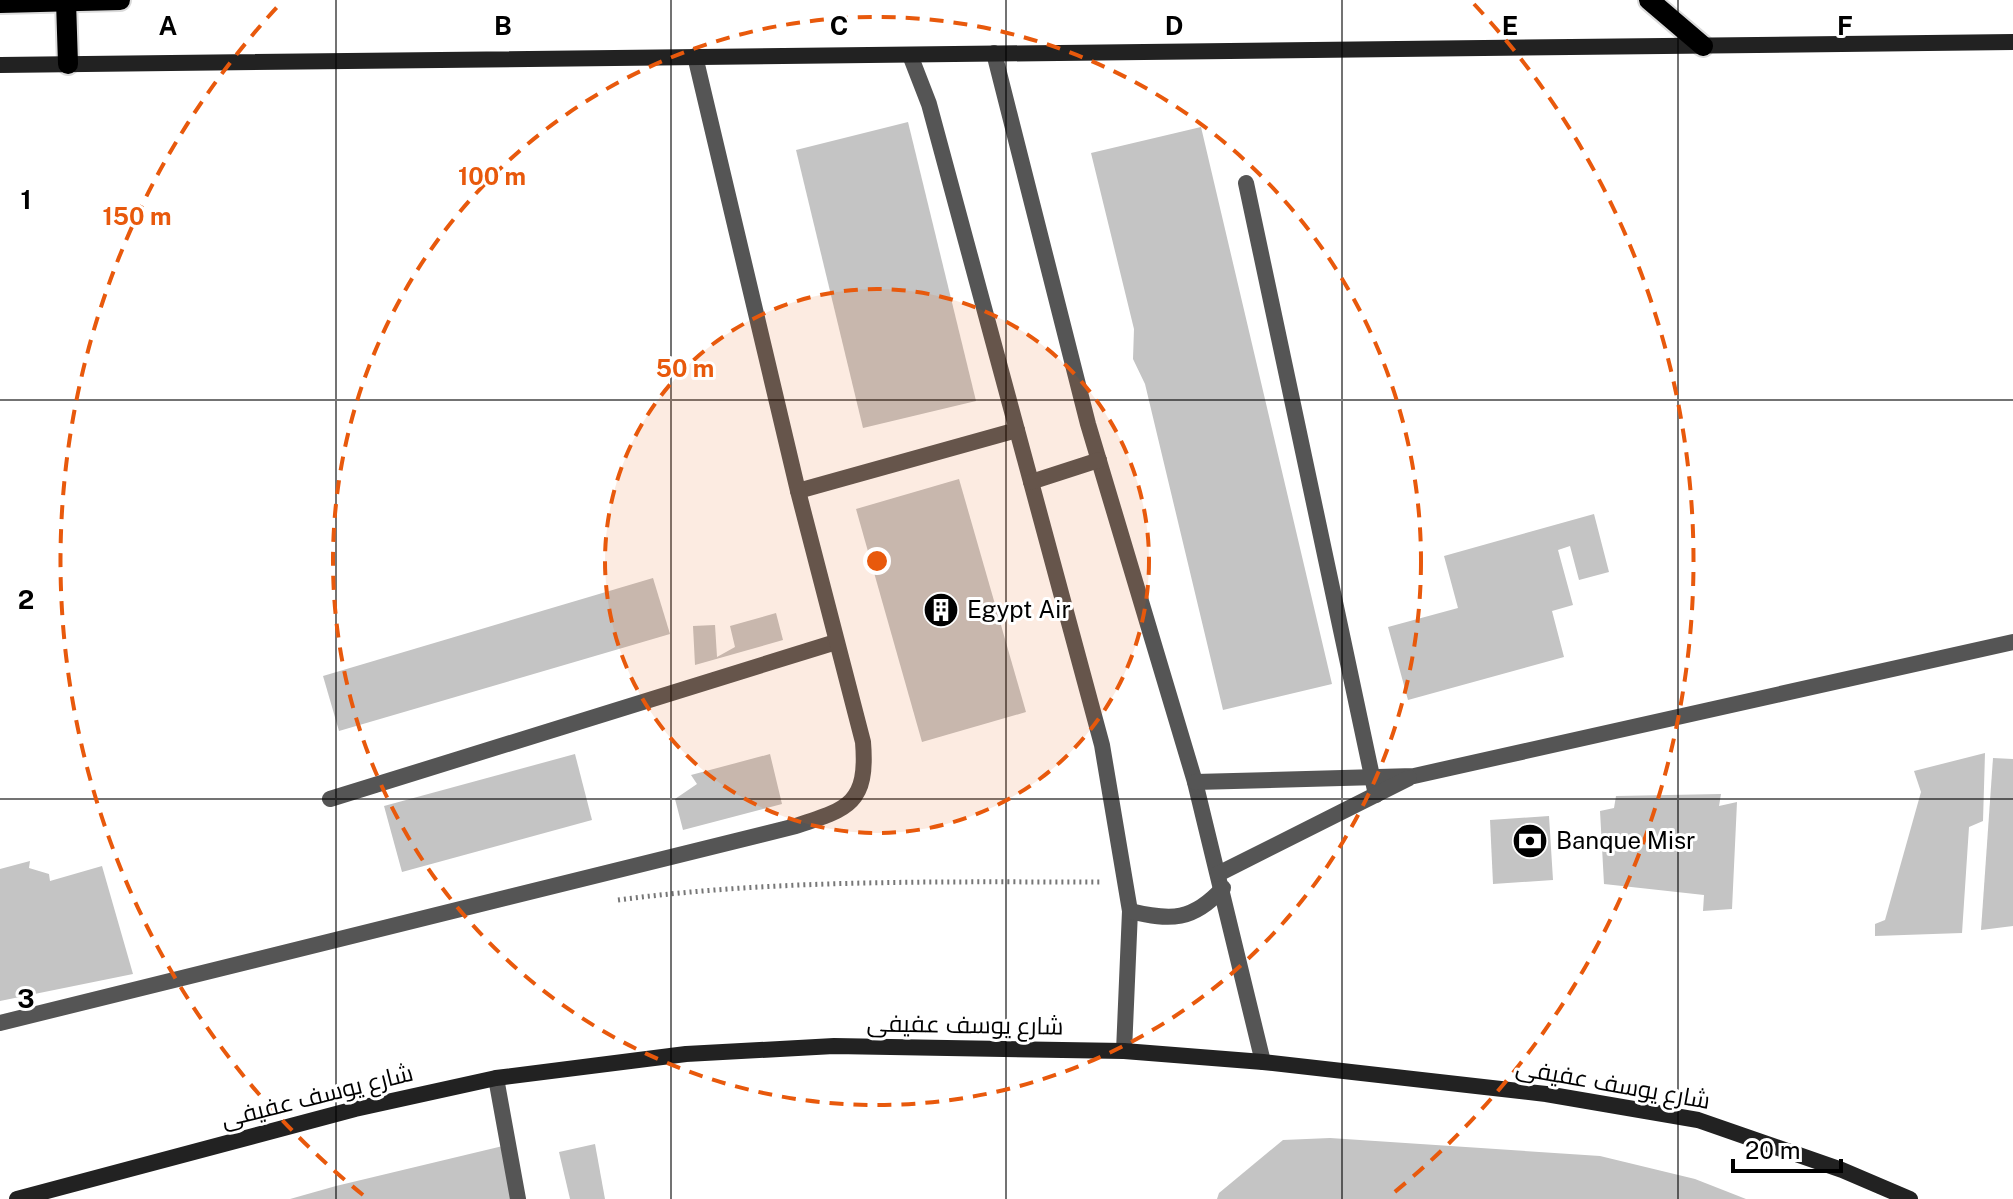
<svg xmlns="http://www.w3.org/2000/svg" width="2013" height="1199" font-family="'Public Sans',Cairo,sans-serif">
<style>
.building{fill:#c4c4c4}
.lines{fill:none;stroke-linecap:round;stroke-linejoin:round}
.primary-casing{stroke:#dbdbdb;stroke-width:24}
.path{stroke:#777;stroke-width:5;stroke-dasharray:2 4;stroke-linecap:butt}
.lane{stroke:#555;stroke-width:16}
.street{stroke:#555;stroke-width:16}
.secondary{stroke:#222;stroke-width:16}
.primary{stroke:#000;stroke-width:20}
.grid{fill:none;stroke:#000;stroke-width:2;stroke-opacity:0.55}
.ring{fill:none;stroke:#e8590c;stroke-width:4;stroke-dasharray:14 10}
.labels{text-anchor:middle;stroke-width:6;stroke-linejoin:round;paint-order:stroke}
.poi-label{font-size:24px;fill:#000;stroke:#fff;text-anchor:start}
.street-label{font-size:24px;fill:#000;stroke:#fff}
.grid-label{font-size:26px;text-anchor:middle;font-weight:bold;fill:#000;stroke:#fff;stroke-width:6;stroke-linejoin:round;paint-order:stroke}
.centre{fill:#e8590c;stroke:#fff;stroke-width:4}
.ring-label{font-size:24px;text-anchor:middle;font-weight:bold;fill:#e8590c;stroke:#fff;stroke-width:6;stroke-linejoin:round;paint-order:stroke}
</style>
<rect width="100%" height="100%" fill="#fff"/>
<!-- building -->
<g class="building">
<path d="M908,122L976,401L863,428L796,150Z"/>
<path d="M1201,127L1332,684L1223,710L1145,384L1133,359L1134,329L1091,153Z"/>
<path d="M959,479L1026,712L922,742L856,509Z"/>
<path d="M1594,514L1609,572L1579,580L1570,546L1558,550L1573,605L1552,611L1564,657L1408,700L1388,627L1458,608L1444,556Z"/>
<path d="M653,578L670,634L339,731L323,676Z"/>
<path d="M776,613L783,640L695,665L693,626L715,625L717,657L735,647L730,626Z"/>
<path d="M1985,753L1983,821L1969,827L1962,933L1875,936V924L1885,920L1921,792L1914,771Z"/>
<path d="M575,754L592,820L402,872L384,806Z"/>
<path d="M770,754L782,804L683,830L675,799L697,784L691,775Z"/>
<path d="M1993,758L2013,759V926L1981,930Z"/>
<path d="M1721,794L1719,806L1737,802L1732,909L1703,911L1704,895L1604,884L1600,811L1614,808L1616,796Z"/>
<path d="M1549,816L1553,880L1493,884L1490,820Z"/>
<path d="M30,861L29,868L49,874L50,881L102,866L133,974L0,1001V869Z"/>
<path d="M1330,1138L1600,1156L1695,1179L1746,1199H1217L1219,1193L1283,1140Z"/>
<path d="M595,1144L605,1199H570L559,1152Z"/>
<path d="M507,1145L515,1199H290L336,1186Z"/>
</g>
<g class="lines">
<defs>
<g id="primary">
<path d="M1649,0L1703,46"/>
<path d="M66,1L68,64"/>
<path d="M0,3L120,0"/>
</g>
</defs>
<!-- primary casing -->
<use href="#primary" class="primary-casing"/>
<!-- path -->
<path class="path" d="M618,900C777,879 940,882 1100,882"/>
<!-- lane -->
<g class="lane">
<path d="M798,491L1017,430"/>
<path d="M330,799L836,642"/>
<path d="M0,1023L796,826C849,809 868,803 863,742L798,491L695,56"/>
</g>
<!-- street -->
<g class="street">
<path d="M994,53L1088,424L1195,782L1263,1062"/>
<path d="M910,55L929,104L1102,745L1130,911L1124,1051"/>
<path d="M1246,183L1376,795"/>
<path d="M1031,482L1099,460"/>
<path d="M1195,782L1414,776L2013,642"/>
<path d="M1218,874L1409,778"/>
<path d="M1130,911C1171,921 1193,921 1223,888"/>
<path d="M496,1078L518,1199"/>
</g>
<!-- secondary -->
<g class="secondary">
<path d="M0,65L2013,42"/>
<path d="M17,1199L355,1109L496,1078L686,1054L834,1046L1124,1051L1263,1062L1546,1094L1698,1120L1842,1170L1910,1199"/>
</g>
<!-- primary -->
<use href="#primary" class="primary"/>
</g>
<!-- grid -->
<path class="grid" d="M336,0V1199M671,0V1199M1006,0V1199M1342,0V1199M1678,0V1199M0,400H2013M0,799H2013"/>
<!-- distance rings -->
<circle cx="877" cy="561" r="272" fill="#e8590c" fill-opacity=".12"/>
<g class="ring">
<circle cx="877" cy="561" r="272"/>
<circle cx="877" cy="561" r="544"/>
<path d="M363 1195A816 816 0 0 1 280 4M1474 4A816 816 0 0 1 1391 1195"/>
</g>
<!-- icons -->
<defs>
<symbol id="building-disc" viewBox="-11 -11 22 22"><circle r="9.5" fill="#000" stroke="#fff"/><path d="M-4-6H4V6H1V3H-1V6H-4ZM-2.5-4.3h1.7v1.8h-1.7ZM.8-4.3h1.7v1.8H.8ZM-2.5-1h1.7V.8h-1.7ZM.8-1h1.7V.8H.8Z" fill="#fff"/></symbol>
<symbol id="bank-disc" viewBox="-11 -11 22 22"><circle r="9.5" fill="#000" stroke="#fff"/><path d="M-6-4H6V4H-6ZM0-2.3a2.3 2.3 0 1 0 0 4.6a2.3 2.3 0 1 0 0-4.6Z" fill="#fff"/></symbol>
</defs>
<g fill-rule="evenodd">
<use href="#building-disc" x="921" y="590" width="40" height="40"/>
<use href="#bank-disc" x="1510" y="821" width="40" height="40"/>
</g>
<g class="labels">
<!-- poi labels -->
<g class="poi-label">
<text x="967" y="618">Egypt Air</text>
<text x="1556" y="849">Banque Misr</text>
</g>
<!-- street labels -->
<g class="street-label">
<text transform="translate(965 1025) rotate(1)" y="8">شارع يوسف عفيفى</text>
<text transform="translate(1613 1084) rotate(10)" y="8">شارع يوسف عفيفى</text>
<text transform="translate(317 1096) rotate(-14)" y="8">شارع يوسف عفيفى</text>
</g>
</g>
<g class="grid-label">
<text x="168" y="35">A</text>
<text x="503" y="35">B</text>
<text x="839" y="35">C</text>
<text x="1174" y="35">D</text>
<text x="1510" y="35">E</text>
<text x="1845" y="35">F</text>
<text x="26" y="209">1</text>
<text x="26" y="609">2</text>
<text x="26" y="1008">3</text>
</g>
<circle cx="877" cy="561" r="12" class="centre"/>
<g class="ring-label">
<text x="492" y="185">100 m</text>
<text x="137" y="225">150 m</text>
<text x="685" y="377">50 m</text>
</g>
<!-- scale -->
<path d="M1733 1159v12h108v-12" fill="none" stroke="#000000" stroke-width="4"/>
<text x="1745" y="1159" font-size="24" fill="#000000" stroke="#ffffff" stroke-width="6" paint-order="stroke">20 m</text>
</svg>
